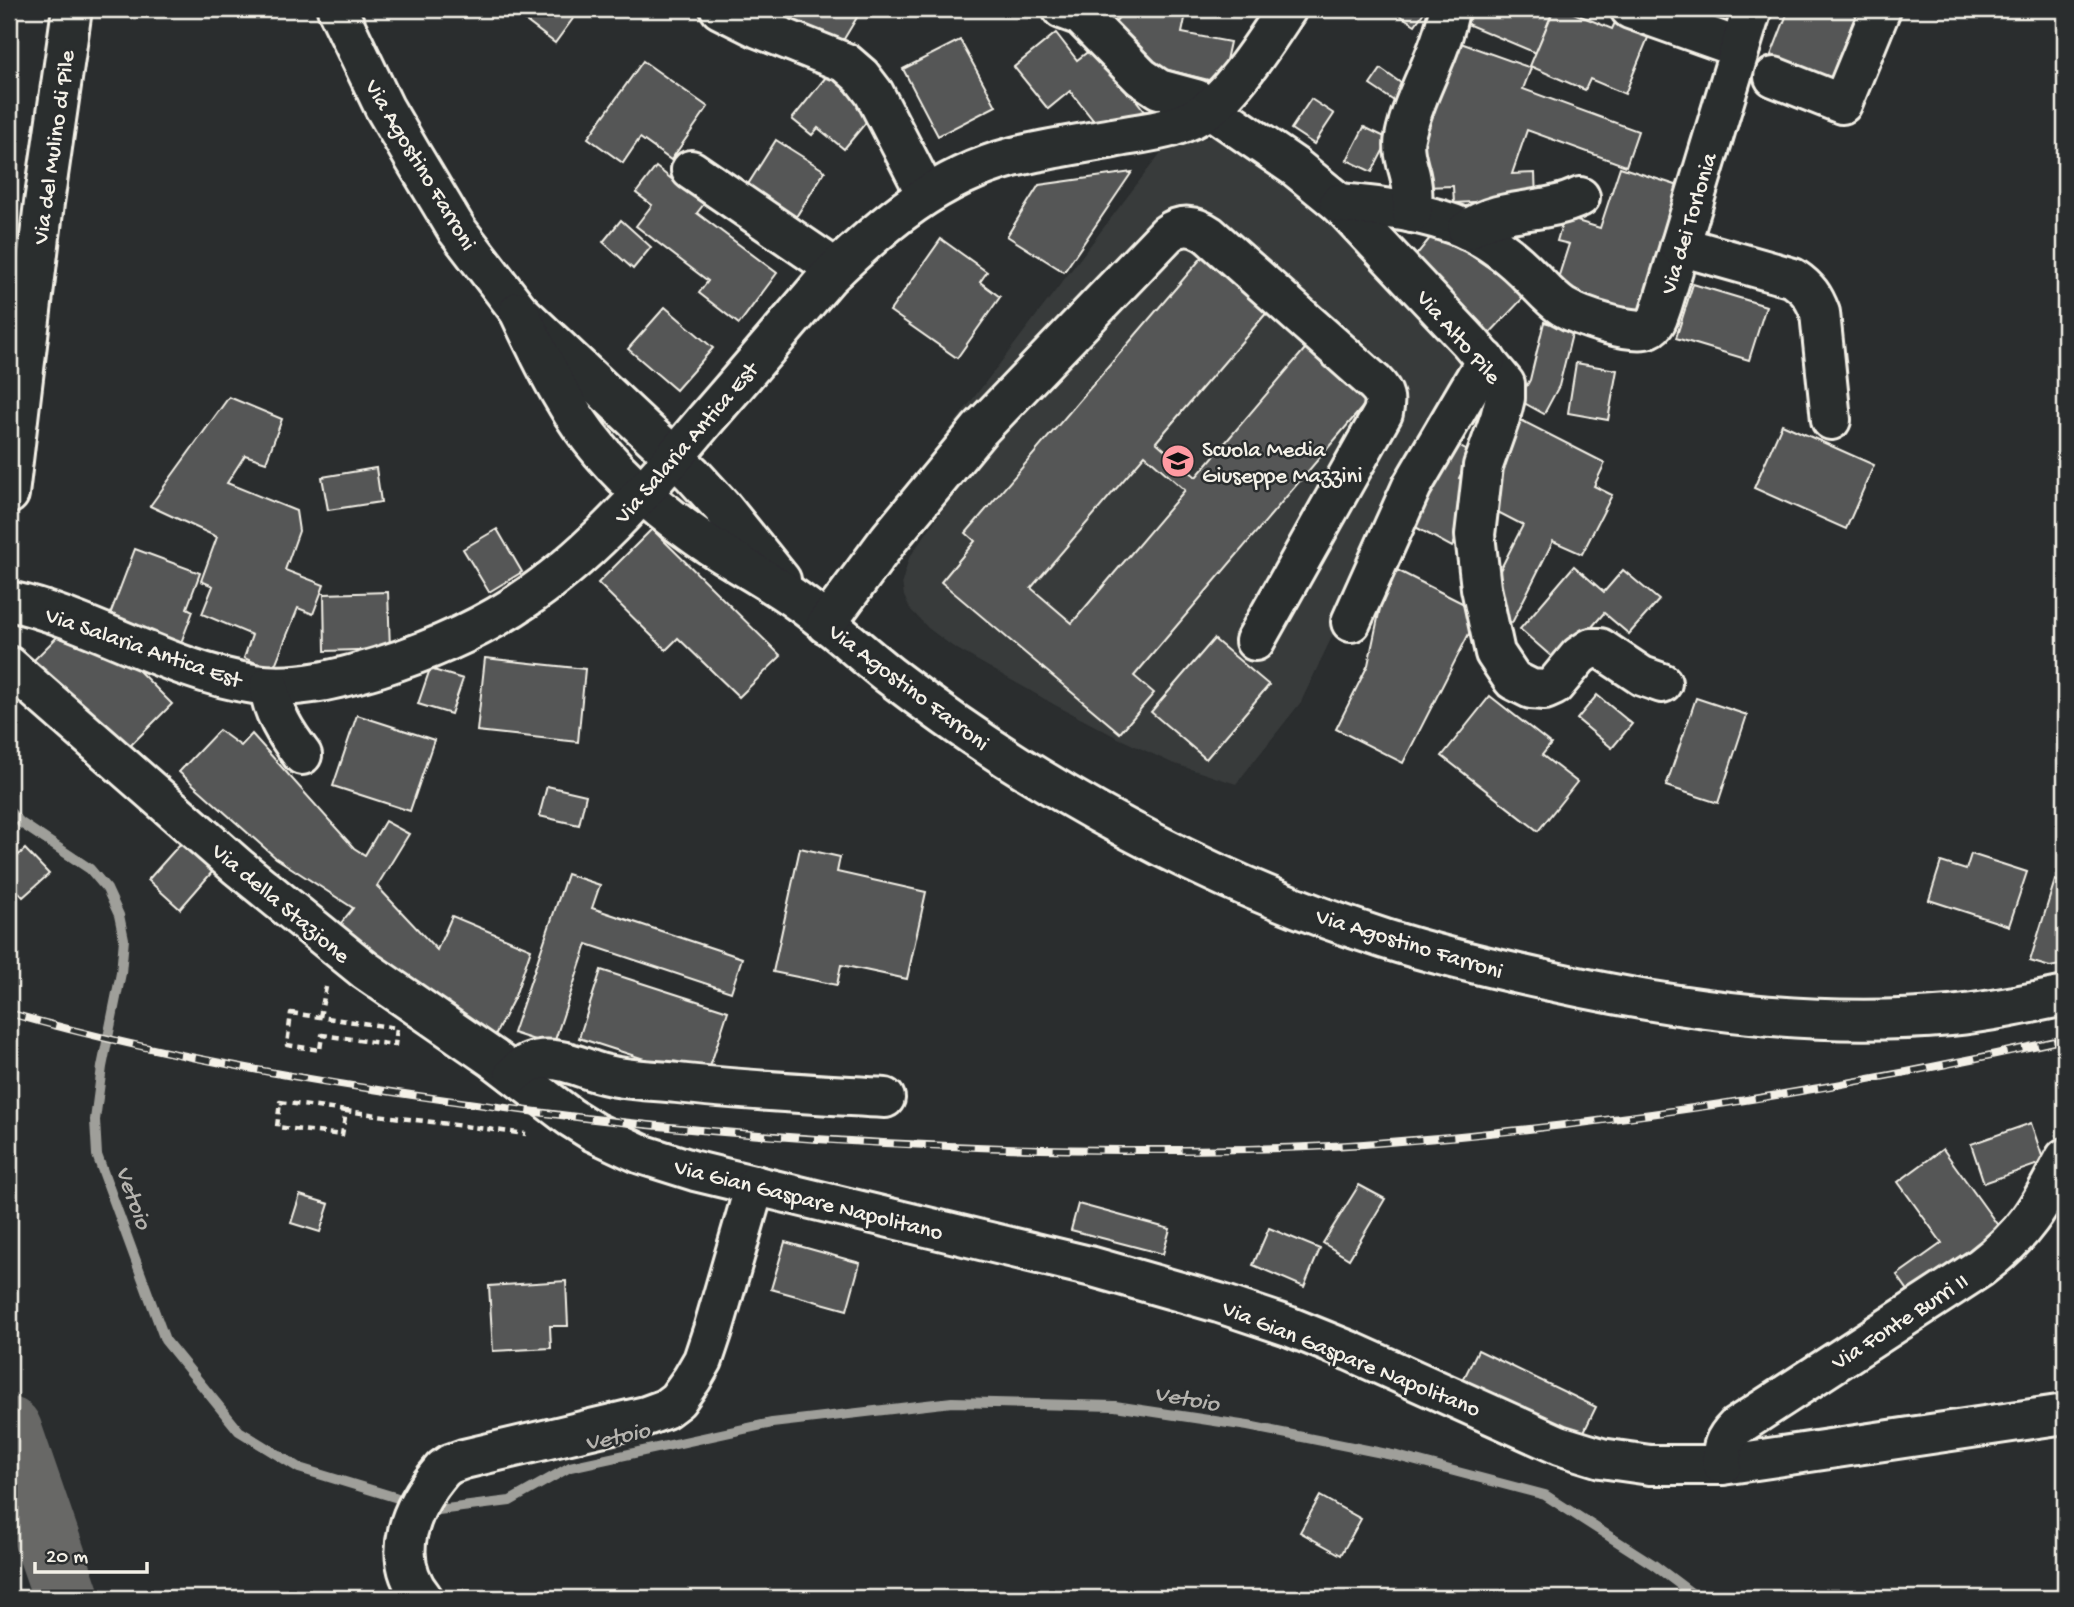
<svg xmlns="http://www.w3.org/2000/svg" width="2074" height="1607" font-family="'Gochi Hand',sans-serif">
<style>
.built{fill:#373a3a}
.forest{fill:url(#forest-firs);stroke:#9c9c96;stroke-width:2}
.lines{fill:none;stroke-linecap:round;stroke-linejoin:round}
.stream{stroke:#9f9f9a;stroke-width:10}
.river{stroke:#676866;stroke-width:66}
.building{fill:#555756;stroke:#f4f1e8;stroke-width:2;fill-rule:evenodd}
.minor-casing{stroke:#f4f1e8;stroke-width:44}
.path{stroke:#f4f1e8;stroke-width:4.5;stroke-dasharray:7 5;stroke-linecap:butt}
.minor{stroke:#2a2d2e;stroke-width:38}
.rail-casing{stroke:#f4f1e8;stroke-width:8}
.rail{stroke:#2a2d2e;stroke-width:5;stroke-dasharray:16;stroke-linecap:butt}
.labels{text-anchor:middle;stroke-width:5;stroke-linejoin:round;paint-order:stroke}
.street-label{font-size:23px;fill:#f4f1e8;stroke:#2a2d2e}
.poi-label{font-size:23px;fill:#f4f1e8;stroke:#2a2d2e;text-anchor:start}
.water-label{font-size:24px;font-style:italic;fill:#b5b3ae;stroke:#2a2d2e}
</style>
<defs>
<pattern id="forest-firs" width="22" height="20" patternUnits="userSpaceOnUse" patternTransform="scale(1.75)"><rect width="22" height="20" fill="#444645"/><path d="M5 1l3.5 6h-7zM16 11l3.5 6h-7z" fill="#606160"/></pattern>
</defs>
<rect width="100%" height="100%" fill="#2a2d2e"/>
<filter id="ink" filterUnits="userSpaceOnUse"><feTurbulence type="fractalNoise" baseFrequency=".0143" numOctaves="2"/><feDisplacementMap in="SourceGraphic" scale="14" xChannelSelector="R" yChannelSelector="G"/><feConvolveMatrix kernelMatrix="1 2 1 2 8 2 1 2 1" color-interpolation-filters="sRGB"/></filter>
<g filter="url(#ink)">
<!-- built -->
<path class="built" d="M1227,134L1297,178L1468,359L1404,485L1301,702L1236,784L1172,763L1118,738L1055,705L952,646L928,628L910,609L904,596L902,582L909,558L963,480L930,455L1166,146Z"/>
<!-- forest -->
<path class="forest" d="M9,9H19L12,56L9,58Z"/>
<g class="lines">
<!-- stream -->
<g class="stream">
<path d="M9,811L21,823L90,869L107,889L119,915L124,939L121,973L102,1067L95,1120L97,1155L165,1340L239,1431L299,1468L411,1502"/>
<path d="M427,1506L438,1510L510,1501L570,1467L772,1423L952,1402L1115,1406L1248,1426L1397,1456L1545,1495L1654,1565L1698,1598"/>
</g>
<!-- river -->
<path class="river" d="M9,1430L67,1598"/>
</g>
<!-- building -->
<g class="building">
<path d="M510,9H580L555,43Z"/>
<path d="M769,9H862L838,49Z"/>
<path d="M1126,9H1187L1182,33L1230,42L1221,83L1151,66L1114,23Z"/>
<path d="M1390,9H1426L1415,25Z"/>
<path d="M1474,9H1554L1536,53L1467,24Z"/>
<path d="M1554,9H1564L1612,29L1619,14L1652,28L1625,94L1590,79L1585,90L1530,66Z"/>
<path d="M1789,9H1858L1828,85L1768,63Z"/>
<path d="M1056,33L1077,60L1094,47L1147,114L1097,125L1070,91L1048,109L1014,67Z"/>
<path d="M960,40L996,106L938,136L903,69Z"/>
<path d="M1455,41L1531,68L1523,89L1638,131L1626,166L1527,130L1512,174L1535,173L1536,199L1454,203L1453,186L1424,187L1421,137Z"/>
<path d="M643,61L708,107L671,160L640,138L623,163L588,138Z"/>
<path d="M1381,69L1408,88L1397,103L1370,85Z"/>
<path d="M830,72L877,109L844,149L818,128L812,135L792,119Z"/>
<path d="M1311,99L1334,114L1314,144L1291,129Z"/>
<path d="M1364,127L1389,139L1372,172L1347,160Z"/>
<path d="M776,140L825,171L794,220L745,189Z"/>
<path d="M656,167L704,204L697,213L777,273L739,324L699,293L708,281L636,226L652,205L636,193Z"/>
<path d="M1620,167L1685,188L1642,319L1554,291L1569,244L1557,241L1564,217L1600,228Z"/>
<path d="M1132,172L1064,272L1007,236L1039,185Z"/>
<path d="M621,220L651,247L633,269L603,242Z"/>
<path d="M1430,238L1460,248L1527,294L1487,336L1409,264Z"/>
<path d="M941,239L987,272L980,282L1000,297L957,358L890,311Z"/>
<path d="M1204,255L1269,310L1156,442L1196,477L1310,343L1372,396L1134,676L1154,693L1120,733L941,582L975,541L966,533ZM1145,455L1185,490L1072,623L1031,588Z"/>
<path d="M1693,284L1766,306L1749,360L1676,338Z"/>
<path d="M665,307L713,348L676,390L628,349Z"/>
<path d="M1544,322L1573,330L1559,386L1544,414L1519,400L1530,380Z"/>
<path d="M1576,363L1617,370L1608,420L1568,413Z"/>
<path d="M229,397L282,419L266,462L245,455L227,483L296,511L299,531L285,570L324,585L313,614L298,608L273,670L244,658L252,635L202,614L213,586L201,581L217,537L150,506Z"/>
<path d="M1511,415L1605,463L1594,486L1612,495L1582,554L1553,541L1512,623L1497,615L1491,588L1523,525L1488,507Z"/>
<path d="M1782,424L1874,465L1846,529L1754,488Z"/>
<path d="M1453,443L1471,453L1459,478L1471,484L1466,520L1452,547L1410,524Z"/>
<path d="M376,468L381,502L328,510L322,477Z"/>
<path d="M497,529L522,572L489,592L463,549Z"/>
<path d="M652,529L781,656L739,697L678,638L666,650L598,583Z"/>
<path d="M135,549L200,573L187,608L193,611L179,648L108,620Z"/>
<path d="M1389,566L1480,612L1403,763L1336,729L1368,665Z"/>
<path d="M1574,566L1604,592L1623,570L1659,600L1629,634L1604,613L1560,664L1520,629Z"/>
<path d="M388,592L390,649L325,651L324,594Z"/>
<path d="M61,633L109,641L172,704L122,754L31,663Z"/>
<path d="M1214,639L1269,685L1206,759L1151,712Z"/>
<path d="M485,658L585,669L578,742L477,731Z"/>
<path d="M430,669L463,679L451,714L418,704Z"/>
<path d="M1597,695L1632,724L1612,748L1577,719Z"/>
<path d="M1490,696L1551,744L1542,755L1577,782L1538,831L1442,756Z"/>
<path d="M1696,698L1747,715L1718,803L1666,786Z"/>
<path d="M357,715L434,740L410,811L333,786Z"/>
<path d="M219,730L241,746L252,734L354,848L365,855L385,821L409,834L377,886L437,950L452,916L531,949L515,996L491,1043L337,928L353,908L276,858L179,772Z"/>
<path d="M547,786L586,795L579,825L539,816Z"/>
<path d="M181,843L213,871L180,909L148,880Z"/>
<path d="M800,848L840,857L837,872L926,892L907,979L841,965L837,985L773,972Z"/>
<path d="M25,849L49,874L23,897L9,881V864Z"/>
<path d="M1971,854L2027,872L2009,926L1929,900L1941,862L1966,870Z"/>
<path d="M567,874L600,885L592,908L742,958L731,992L587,944L553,1046L513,1033Z"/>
<path d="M2055,880L2065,884V964L2050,967L2030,961Z"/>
<path d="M601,970L728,1011L706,1079L579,1038Z"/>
<path d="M2031,1123L2044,1162L1984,1183L1971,1144Z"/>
<path d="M1943,1149L2004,1234L1914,1299L1897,1275L1942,1243L1898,1182Z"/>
<path d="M1359,1185L1385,1199L1349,1259L1323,1243Z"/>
<path d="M300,1195L329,1204L320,1232L291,1223Z"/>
<path d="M1078,1204L1170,1229L1163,1254L1071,1230Z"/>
<path d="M1269,1228L1320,1249L1304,1287L1253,1265Z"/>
<path d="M785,1242L860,1263L847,1310L771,1289Z"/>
<path d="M566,1281L568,1326H550L551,1348L493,1351L489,1286Z"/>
<path d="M1478,1350L1596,1407L1580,1440L1462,1382Z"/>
<path d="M1320,1496L1361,1519L1341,1555L1300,1532Z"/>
</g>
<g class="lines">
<defs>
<g id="minor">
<path d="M337,9L384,107L412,155L457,230L519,311L692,474L722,507L781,580"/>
<path d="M720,9L758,28L846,63L861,76L874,93L926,194"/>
<path d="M1062,9L1081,16L1141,77L1159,89L1196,99L1295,167L1339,203L1470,342L1505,384V398L1500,418L1483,466L1475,535L1481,588L1495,653L1513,680L1531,689L1545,690L1554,686L1579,656L1591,648H1600L1642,676L1662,683"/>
<path d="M1630,9L1740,48"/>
<path d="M1774,77L1842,104L1881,9"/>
<path d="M691,170L836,269"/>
<path d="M1339,203C1382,207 1428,212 1468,230C1493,242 1513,258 1532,278C1542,288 1551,299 1563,307C1578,316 1632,335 1649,328C1658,324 1659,313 1662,306L1752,9"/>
<path d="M1412,213C1413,200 1413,188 1410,175C1407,163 1402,150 1405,137C1414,93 1442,54 1449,9"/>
<path d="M1467,230C1503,205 1543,215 1580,197"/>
<path d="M1680,246L1793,278C1808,288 1814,297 1820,313L1831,420"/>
<path d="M519,311C533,341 547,371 564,399C595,454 642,498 693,534C727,559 765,577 799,602C830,624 859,651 889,675C936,711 986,746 1037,777C1146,844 1263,900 1385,939C1439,956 1495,969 1550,981C1681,1010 1816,1028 1950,1016C1989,1012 2027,1004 2065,996"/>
<path d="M9,494L44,203L72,9"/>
<path d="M9,601C93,619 168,671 254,684C297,690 339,679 379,667C433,650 486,627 532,594C600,546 654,481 707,418C748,371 788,324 828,277C884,223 937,177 1013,157C1046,149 1080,144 1113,138C1146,132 1181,130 1208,109C1237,87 1267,39 1287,9"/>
<path d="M1351,622L1412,486L1486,360"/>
<path d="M826,624L889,539L979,430L1167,234C1181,223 1195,225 1209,235L1375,383C1385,393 1386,399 1383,413L1255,641"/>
<path d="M9,666L238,867L365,970L494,1059L570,1117L594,1132L641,1154L695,1171L1093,1267L1219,1303L1288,1326L1350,1351L1559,1445L1601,1458L1650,1465H1722L2065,1414"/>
<path d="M269,686C272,712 286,734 302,755"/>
<path d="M514,1074C536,1050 566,1061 593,1071C619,1080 650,1080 677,1083C747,1091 816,1094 885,1098"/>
<path d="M1722,1465C1721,1448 1724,1439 1736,1427L1980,1268C2026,1233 2039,1208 2065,1158"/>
<path d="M423,1598C388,1556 411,1506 443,1469L450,1464L464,1459L646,1416L665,1409L677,1400L692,1379L703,1360L713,1330L755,1185"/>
</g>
</defs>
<!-- minor casing -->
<use href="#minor" class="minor-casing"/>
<!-- path -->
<g class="path">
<path d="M291,1013L397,1028L395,1045L322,1035L320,1050L287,1045Z"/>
<path d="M320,1017L326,987"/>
<path d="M346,1111L280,1102L277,1127L342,1135L346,1111L526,1134"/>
</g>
<!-- minor -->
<use href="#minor" class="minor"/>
<defs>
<path id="rail" d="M9,1013C174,1060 351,1088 521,1110C694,1133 867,1145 1041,1149C1148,1151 1257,1151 1364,1144C1600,1127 1834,1091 2065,1039"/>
</defs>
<!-- rail casing -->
<use href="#rail" class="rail-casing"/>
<!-- rail -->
<use href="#rail" class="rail"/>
</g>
</g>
<!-- icons -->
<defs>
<symbol id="school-disc" viewBox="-11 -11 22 22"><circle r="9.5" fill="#ff9aa2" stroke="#2a2d2e"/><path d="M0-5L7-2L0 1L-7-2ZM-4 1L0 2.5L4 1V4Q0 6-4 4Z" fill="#111"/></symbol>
</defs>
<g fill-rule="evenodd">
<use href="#school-disc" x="1159" y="442" width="38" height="38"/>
</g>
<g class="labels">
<!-- street labels -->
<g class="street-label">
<text transform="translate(52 147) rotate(-82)" y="8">Via del Mulino di Pile</text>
<text transform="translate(422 164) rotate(59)" y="8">Via Agostino Farroni</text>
<text transform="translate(1687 223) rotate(-73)" y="8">Via dei Torlonia</text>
<text transform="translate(1460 336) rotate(49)" y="8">Via Alto Pile</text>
<text transform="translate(685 442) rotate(-49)" y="8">Via Salaria Antica Est</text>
<text transform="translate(144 646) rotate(19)" y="8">Via Salaria Antica Est</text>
<text transform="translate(910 686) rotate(37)" y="8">Via Agostino Farroni</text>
<text transform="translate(282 902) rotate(40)" y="8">Via della Stazione</text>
<text transform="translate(1410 942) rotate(17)" y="8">Via Agostino Farroni</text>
<text transform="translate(809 1198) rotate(14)" y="8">Via Gian Gaspare Napolitano</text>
<text transform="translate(1899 1320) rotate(-33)" y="8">Via Fonte Burri II</text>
<text transform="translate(1352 1357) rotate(22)" y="8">Via Gian Gaspare Napolitano</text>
</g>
<!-- poi labels -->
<g class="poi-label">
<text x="1202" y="456">Scuola Media<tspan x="1202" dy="26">Giuseppe Mazzini</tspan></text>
</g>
<!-- water labels -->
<g class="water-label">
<text transform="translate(135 1197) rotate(70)" y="8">Vetoio</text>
<text transform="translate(1187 1397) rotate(10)" y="8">Vetoio</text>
<text transform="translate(617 1435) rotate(-12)" y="8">Vetoio</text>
</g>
</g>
<!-- margin -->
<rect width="2074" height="1607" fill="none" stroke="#2a2d2e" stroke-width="35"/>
<rect x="18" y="18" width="2039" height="1572" fill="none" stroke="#f4f1e8" stroke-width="2.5" filter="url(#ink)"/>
<!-- scale -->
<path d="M35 1562v10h112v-10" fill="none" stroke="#f4f1e8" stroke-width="3.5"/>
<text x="46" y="1562" font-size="21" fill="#f4f1e8" stroke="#2a2d2e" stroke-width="5" paint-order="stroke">20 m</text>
</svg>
